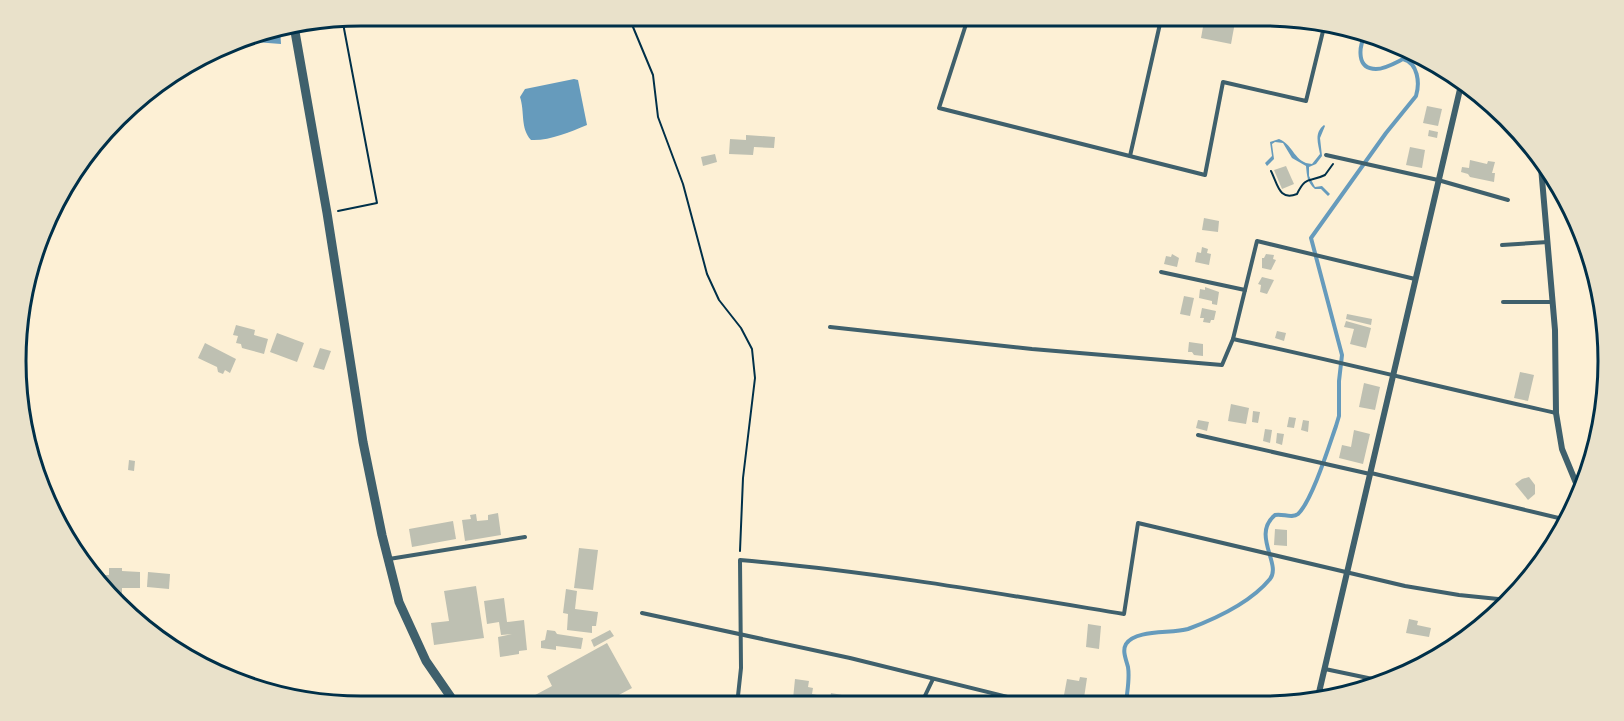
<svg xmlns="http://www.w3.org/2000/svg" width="1624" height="721" font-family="Raleway,sans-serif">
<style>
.water{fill:#669bbc}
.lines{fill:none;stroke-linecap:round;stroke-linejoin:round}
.stream{stroke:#669bbc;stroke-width:4}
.building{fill:#bec0b2}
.path{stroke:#003049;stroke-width:2}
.service{stroke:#3f606c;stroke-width:4}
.minor{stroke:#3f606c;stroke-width:6}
.tertiary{stroke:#3f606c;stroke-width:9}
.rim{fill:none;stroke:#003049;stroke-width:3}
</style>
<rect width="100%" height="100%" fill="#fdf0d5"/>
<!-- water -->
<g class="water">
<path d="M280,28L281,44L255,42L242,38L249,33Z"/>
<path d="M574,79L578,80L587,125C570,132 549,141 531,140C520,128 525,112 520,97L525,89Z"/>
<path d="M1324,125L1325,126L1320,138L1322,156L1316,164L1309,167V176L1315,187L1322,186L1330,194L1328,196L1321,189H1315C1307,182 1307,176 1306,166L1292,158L1283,143L1275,142L1272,144L1274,159L1267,166L1265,163L1272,156L1270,142L1279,139C1294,145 1294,163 1312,164L1320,154C1318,143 1314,133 1324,125Z"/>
</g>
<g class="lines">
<!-- stream -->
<path class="stream" d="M1126,704C1127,691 1130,679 1128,667C1126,659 1122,651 1126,644C1136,629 1171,634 1188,629C1215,619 1251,602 1270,579C1282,564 1251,535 1275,515C1282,513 1292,519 1298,514C1312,501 1329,446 1336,426L1339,416V381L1342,355L1311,238L1386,133L1416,96C1420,83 1418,63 1403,59C1395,63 1385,69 1376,69C1356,69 1359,47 1365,35"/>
</g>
<!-- building -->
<g class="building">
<path d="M1205,16L1235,22L1231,44L1201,38Z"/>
<path d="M1258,17L1268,19L1266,26L1257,24Z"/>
<path d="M1427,106L1442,109L1438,126L1423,123Z"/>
<path d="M1429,130L1438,132L1437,138L1428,136Z"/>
<path d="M746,135L775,137L774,148L754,147L753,155L729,154L730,139L746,140Z"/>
<path d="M1410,147L1425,150L1422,168L1406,165Z"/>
<path d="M715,154L717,162L703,166L701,157Z"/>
<path d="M1470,160L1487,164L1488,161L1495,162L1492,173H1495L1494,182L1470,177L1468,174L1461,172L1462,167L1469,168Z"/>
<path d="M1286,166L1294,184L1282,189L1274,170Z"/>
<path d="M1204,218L1219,221L1218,232L1202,230Z"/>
<path d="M1202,247L1208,249L1207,253L1211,254L1209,265L1195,262L1197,252L1201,253Z"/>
<path d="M1172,254L1179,258L1177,267L1164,264L1166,256L1171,257Z"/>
<path d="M1266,254L1274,255L1273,259L1276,260L1271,270L1262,268V258H1264Z"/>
<path d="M1262,277L1274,280L1267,294L1260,292L1261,285L1258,284Z"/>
<path d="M1205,287L1219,292L1217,305L1212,304V301L1199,298L1200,289L1205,290Z"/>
<path d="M1184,296L1194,298L1190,316L1180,314Z"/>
<path d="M1202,308L1216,311L1214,320H1211L1210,323L1203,322L1204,318H1200Z"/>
<path d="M1347,314L1372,319L1371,325L1346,319Z"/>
<path d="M1346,321L1371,328L1366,348L1350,344L1354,329L1344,327Z"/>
<path d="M236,325L255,330L254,335L268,339L264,354L242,348L241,344L236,343L238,336L233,335Z"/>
<path d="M1277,331L1286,333L1284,341L1275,338Z"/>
<path d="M277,333L304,343L297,362L270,352Z"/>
<path d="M1189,342L1203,344V356L1194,355L1192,352H1188Z"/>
<path d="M205,343L236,359L230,373L225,370L223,374L218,372L217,367L198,358Z"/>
<path d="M320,348L331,351L324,370L313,367Z"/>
<path d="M1520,372L1534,375L1528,401L1514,398Z"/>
<path d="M1364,383L1380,387L1375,410L1359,407Z"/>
<path d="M1231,404L1249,408L1246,424L1228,421Z"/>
<path d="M1253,411L1260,412L1258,423L1252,422Z"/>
<path d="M1289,417L1296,418L1294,428L1287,427Z"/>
<path d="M1198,420L1209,422L1207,431L1196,428Z"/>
<path d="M1303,420L1309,421L1308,432L1301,430Z"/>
<path d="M1265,429L1272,430L1270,443L1263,441Z"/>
<path d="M1354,430L1370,434L1363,464L1339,458L1342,445L1351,447Z"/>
<path d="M1277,433L1284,434L1282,445L1276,443Z"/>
<path d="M129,460L135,461L134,471L128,470Z"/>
<path d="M1529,477L1535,485V494L1528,500L1515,484L1522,479Z"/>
<path d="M498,513L501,535L465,541L462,520L471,519L470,515L476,514L477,521L488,520V515Z"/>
<path d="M453,521L456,539L412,547L409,529Z"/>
<path d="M1275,529L1287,530V546L1274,545Z"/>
<path d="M579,548L598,550L593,590L574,588Z"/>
<path d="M109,568H122V571L140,572V588H122V594H111L106,588L104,581V575H109Z"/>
<path d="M148,572L170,574L169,589L147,587Z"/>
<path d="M476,586L484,638L434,645L431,623L449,621L444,591Z"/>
<path d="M566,589L577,591L575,609L598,612L596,626H592V633L567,630L568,614L563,613Z"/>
<path d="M504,598L507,622L524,620L527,650L519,651V654L500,657L498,637L512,634L501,635L499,622L487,624L484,601Z"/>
<path d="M1409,619L1418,621L1417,625L1431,628L1429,637L1406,633Z"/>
<path d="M1088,624L1101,626L1099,649L1086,647Z"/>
<path d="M547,630L555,631L557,634L583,638L581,649L556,646V650L541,648V641L545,640Z"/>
<path d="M610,630L614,636L594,647L591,640Z"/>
<path d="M607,643L632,688L600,705H527L524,701L552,686L547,676Z"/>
<path d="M1080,677L1087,678L1084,698L1064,695L1067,679L1079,681Z"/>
<path d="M795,679L809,681L808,687L813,688L812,694L817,695L816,702L793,699Z"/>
<path d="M831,693L842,695V698L851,700L850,704L829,705Z"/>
</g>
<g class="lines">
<!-- path -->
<g class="path">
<path d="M628,15L653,75L658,117L683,184L707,274L719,300L741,328L752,349L755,378L743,478L740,551"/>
<path d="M1271,171C1278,185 1279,201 1297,194C1306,175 1309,183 1325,175L1333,164"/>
<path d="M338,211L377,203L342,18"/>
</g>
<!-- service -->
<g class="service">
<path d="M969,15L939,108L1205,175L1223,82L1306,101L1324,27"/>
<path d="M1326,155L1438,180L1508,200"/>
<path d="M1130,156L1162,15"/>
<path d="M1502,245L1548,242"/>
<path d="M1161,272L1245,290"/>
<path d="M1503,302H1552"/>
<path d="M830,327L1032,349L1222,365L1233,339L1257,241L1415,279"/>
<path d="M1233,339C1341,362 1448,389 1556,413"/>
<path d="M1198,435L1370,474"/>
<path d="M1371,473L1567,520"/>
<path d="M389,559L525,537"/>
<path d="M642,613L850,658L1036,704"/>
<path d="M1325,669L1387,682"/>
<path d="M921,704L933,679"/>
<path d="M737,705L741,668L740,560C869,571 996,593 1124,614L1138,523L1405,586L1459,595L1508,600"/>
</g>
<!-- minor -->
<g class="minor">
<path d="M1541,167L1555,330L1556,413L1562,449L1581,495"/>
<path d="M1317,701L1461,85"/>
</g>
<!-- tertiary -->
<path class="tertiary" d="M294,26L327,213L363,442L382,535L399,602L426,661L457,706"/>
</g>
<!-- crop -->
<path d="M0 0H1624V721H0ZM361 26H1263A335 335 0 0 1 1598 361V361A335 335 0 0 1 1263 696H361A335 335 0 0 1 26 361V361A335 335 0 0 1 361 26Z" fill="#e9e1ca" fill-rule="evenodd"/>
<path class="rim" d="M361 26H1263A335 335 0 0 1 1598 361V361A335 335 0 0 1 1263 696H361A335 335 0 0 1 26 361V361A335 335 0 0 1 361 26Z"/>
</svg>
